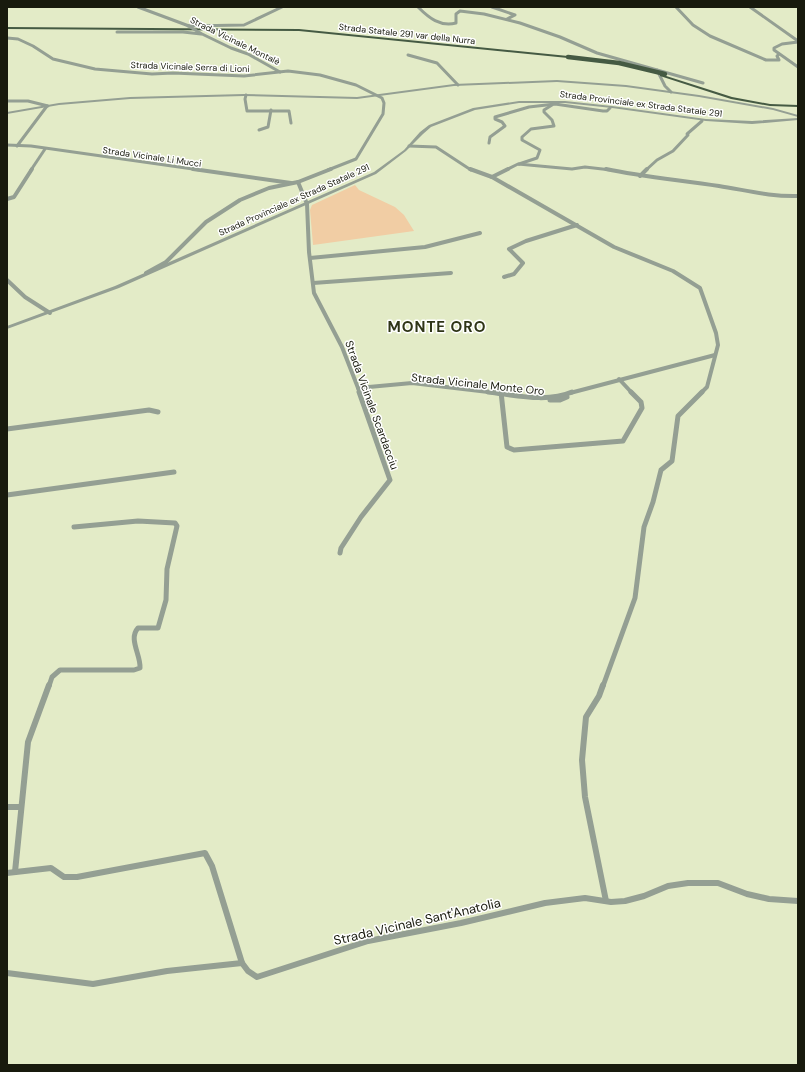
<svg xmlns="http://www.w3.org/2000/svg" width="805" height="1072" font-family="'DM Sans',sans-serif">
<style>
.green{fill:#f1cda4}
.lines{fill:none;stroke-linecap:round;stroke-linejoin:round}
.minor-far3{stroke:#949f93;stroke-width:3}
.minor-far2{stroke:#949f93;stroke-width:4}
.minor-far1{stroke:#949f93;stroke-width:5}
.minor{stroke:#949f93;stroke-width:6}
.tertiary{fill:#949f93;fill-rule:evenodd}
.trunk{fill:#455a43;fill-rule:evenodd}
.minor-bridge{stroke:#949f93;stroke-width:3}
.trunk-bridge{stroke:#455a43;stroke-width:4.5}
.labels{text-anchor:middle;stroke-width:3;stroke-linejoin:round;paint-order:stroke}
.far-street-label{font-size:9px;fill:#181a0d;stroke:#fff}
.street-label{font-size:11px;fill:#181a0d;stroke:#fff}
.near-street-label{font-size:13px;fill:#181a0d;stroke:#fff}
.district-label{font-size:15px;font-weight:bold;letter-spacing:1px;fill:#2f3517;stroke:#fff}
</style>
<rect width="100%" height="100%" fill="#e3ebc7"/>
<!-- green -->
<path class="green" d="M355,185L359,190L395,207L404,215L414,231L313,245L310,210L312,205Z"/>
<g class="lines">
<!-- minor-far3 -->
<g class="minor-far3">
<path d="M138,7L189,26"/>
<path d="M418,7C429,18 440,27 456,23V14L460,11L484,14L520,23L560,37L597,53L703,83"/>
<path d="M492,7L515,15L507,19"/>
<path d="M676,7L693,25L710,36L766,60H779L777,56L779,54"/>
<path d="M750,7L798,41"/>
<path d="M188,26L244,25L282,7"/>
<path d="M117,32H183L201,34"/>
<path d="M200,33L231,48L248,54L280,72"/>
<path d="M7,38L18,39L33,46L53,59L95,69L152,74L173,73L244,76L288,71L320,75L356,85L382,98L384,103L383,114L356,159L328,170"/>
<path d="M798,42L782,44L774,48V50L798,67"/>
<path d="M408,55L437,63L458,85"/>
<path d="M657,70L665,86L671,92"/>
<path d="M246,95L245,99L247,111H289L291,123"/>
<path d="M7,101H28L48,106"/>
<path d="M259,130L268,127L271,110"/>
<path d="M489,143L490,137L505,126L502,122L495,119V117L529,107L555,104L603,111H607L610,108"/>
<path d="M7,145L31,146L200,170"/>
<path d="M17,146L47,106"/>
<path d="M409,146L436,147L471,170"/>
<path d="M519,164L537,158L540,150L522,140V137L531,129L554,126L552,120L544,112V110L552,105"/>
<path d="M31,170L45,149"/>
<path d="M506,170L518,164L572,169L585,167L611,170"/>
<path d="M646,170L657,160L673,151L688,135L687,134L702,121"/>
</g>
<!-- minor-far2 -->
<g class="minor-far2">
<path d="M193,169L291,183"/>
<path d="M470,169L492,177L614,247L673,271L700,288L716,333L718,345L707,387L701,393"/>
<path d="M606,169C643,177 681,180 719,186C745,190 771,197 798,196"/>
<path d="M640,176L647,169"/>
<path d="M492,177L508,169"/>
<path d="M298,182L307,204L309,252L314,293L342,347L360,393"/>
<path d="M7,199L14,197L32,169"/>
<path d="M310,258L425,247L480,233"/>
<path d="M146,273L166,262L206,222L240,200L269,188L298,182L331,169"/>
<path d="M504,277L514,274L523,263L509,249L526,241L577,225"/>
<path d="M7,280L25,297L50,313"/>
<path d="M313,283L451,273"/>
<path d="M619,379L632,393"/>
<path d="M358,388L412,383L497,393"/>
<path d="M570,393L715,355"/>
</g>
<!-- minor-far1 -->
<g class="minor-far1">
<path d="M488,392C515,395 547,403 572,392"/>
<path d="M501,392L507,447L514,450L623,441L642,408L641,402L631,392"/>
<path d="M550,400H560L567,397"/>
<path d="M7,429L149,410L158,412"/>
<path d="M7,495L174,472"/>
<path d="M340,553L341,548L361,517L390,480L359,392"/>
<path d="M49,686L52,677L60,670H134L140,668C141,655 128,639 138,628H158L166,600L167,569L177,526L175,523L138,521L74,527"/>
<path d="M603,686L635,598L644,527L653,502L661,470L672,461L678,416L702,392"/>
</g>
<!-- minor -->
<g class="minor">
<path d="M603,685L599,696L586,717L582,760L585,797L606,901"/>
<path d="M7,807H20"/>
<path d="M15,872L28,742L49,685"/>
<path d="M7,873L51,868L64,877H77L205,853L212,866L242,963L248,971L257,977L368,941L461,923L545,903L585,898L611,902L625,901L644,896L668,886L688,883H718L747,894L769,899L798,901"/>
<path d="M7,973L93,984L167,971L242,963"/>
</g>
<!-- tertiary -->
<g class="tertiary">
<path d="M557,80L626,85L699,95L773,108L798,115V117L773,110L699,97L626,87L557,82L454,86L357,99L244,96L130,99L59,105L7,114V112L59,103L130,97L244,94L357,97L454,84Z"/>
<path d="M519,101H565L612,106L706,119L752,121L798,118V120L752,124L706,121L612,108L565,103H519L475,110L431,127L423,134L406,151L376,174L119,288L7,329V326L115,286L374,172L404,150L420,132L429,125L473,108Z"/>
</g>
<!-- trunk -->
<g class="trunk">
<path d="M7,27L299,29L568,56L570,57L568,58L299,31L7,29Z"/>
<path d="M660,74L732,97L770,104L798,105V107L770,106L731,99L660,76Z"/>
</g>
<!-- minor-bridge -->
<path class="minor-bridge" d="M189,26L200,33"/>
<!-- trunk-bridge -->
<path class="trunk-bridge" d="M568,57L619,63L665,74"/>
</g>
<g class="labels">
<!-- far-street labels -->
<g class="far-street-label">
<text transform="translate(407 34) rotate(6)" y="3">Strada Statale 291 var della Nurra</text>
<text transform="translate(235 41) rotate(26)" y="3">Strada Vicinale Montalè</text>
<text transform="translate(190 67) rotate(2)" y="3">Strada Vicinale Serra di Lioni</text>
<text transform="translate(641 104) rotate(7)" y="3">Strada Provinciale ex Strada Statale 291</text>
<text transform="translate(152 157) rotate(8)" y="3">Strada Vicinale Li Mucci</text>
<text transform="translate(294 200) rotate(-24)" y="3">Strada Provinciale ex Strada Statale 291</text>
</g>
<!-- street labels -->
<g class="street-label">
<text transform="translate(478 384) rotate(6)" y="4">Strada Vicinale Monte Oro</text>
<text transform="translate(372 405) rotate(70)" y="4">Strada Vicinale Scardacciu</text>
</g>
<!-- near-street labels -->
<g class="near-street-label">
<text transform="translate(417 921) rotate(-13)" y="5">Strada Vicinale Sant'Anatolia</text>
</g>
<!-- district labels -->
<g class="district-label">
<text x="437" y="332">MONTE ORO</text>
</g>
</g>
<!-- border -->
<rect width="805" height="1072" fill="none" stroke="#181a0d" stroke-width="16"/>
</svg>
